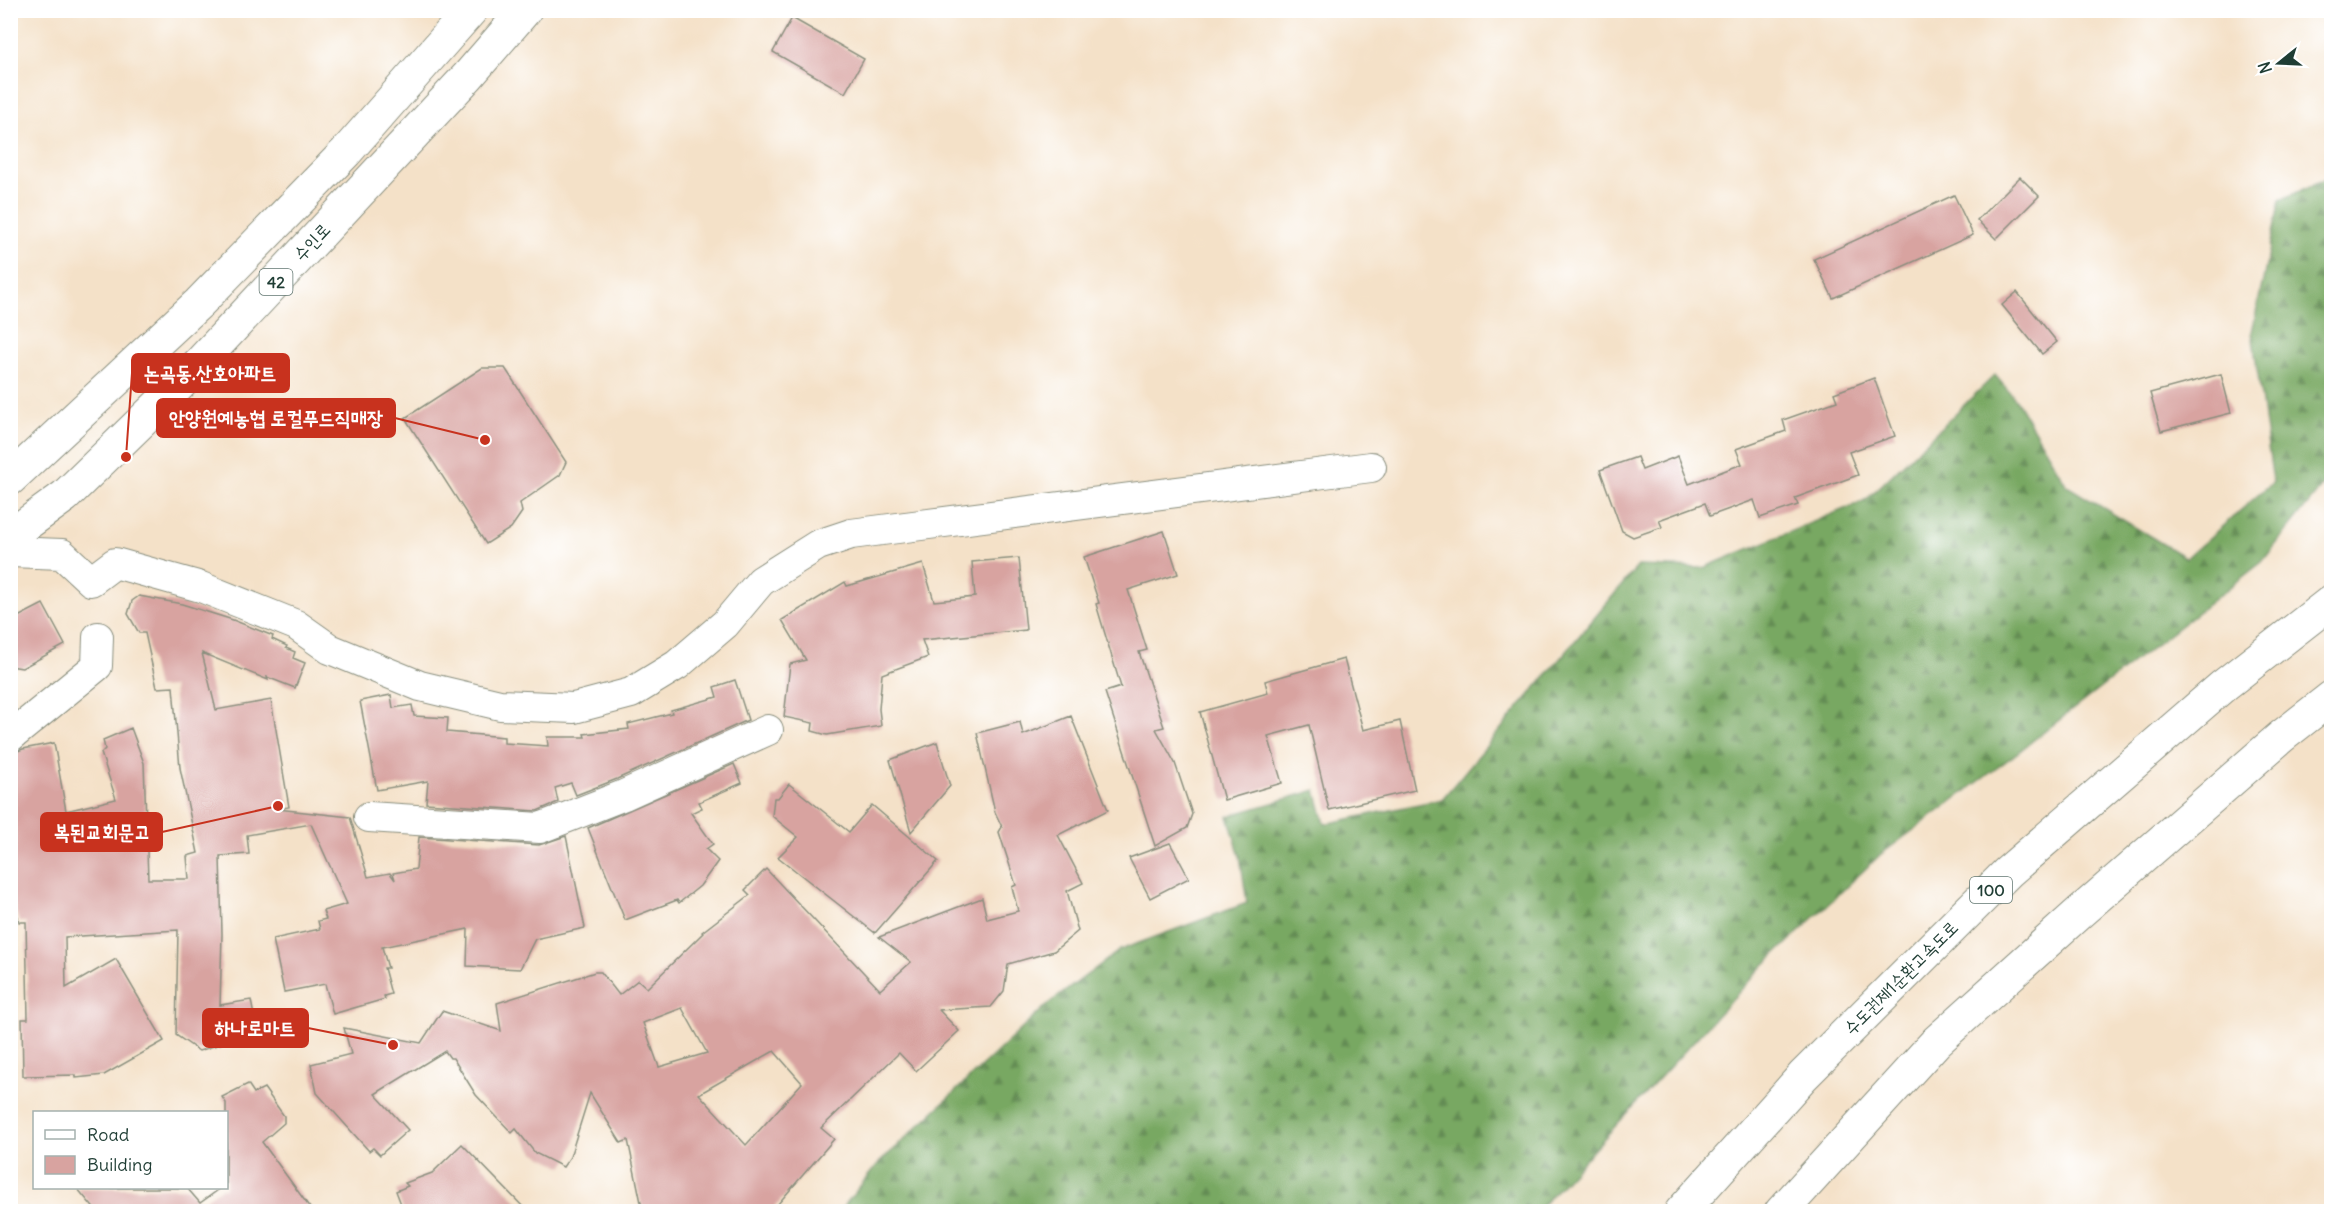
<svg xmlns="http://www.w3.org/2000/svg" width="2342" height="1222" font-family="Delius,'Poor Story',sans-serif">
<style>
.forest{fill:url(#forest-firs);stroke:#4c724b;stroke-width:1.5}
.building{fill:#d8a3a0;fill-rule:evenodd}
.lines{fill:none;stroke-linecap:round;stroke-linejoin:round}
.minor-casing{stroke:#8a8f7e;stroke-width:32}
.primary-casing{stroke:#8a8f7e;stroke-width:35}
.motorway-casing{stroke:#8a8f7e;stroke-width:35}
.minor{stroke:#fff;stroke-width:30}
.primary{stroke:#fff;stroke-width:33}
.motorway{stroke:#fff;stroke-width:33}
.labels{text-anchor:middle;stroke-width:5;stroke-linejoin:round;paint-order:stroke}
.shield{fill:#fff;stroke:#627771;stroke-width:1.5}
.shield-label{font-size:16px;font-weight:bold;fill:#1f3d34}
.street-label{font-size:18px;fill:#1f3d34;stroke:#fff}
.leader{fill:none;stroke:#c8321e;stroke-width:2}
.callout-dot{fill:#c8321e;stroke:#fff;stroke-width:2}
.callout{fill:#c8321e;stroke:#c8321e;stroke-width:2}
.callout-label{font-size:20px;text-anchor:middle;font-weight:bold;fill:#fff}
</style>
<defs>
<pattern id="forest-firs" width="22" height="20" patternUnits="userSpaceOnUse" patternTransform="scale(1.5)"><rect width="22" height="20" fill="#78a862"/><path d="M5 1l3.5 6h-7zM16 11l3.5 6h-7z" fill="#628a52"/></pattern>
</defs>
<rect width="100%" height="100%" fill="#fff"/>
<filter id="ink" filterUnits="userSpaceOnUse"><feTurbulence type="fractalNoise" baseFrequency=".0167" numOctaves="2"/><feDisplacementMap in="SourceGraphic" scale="12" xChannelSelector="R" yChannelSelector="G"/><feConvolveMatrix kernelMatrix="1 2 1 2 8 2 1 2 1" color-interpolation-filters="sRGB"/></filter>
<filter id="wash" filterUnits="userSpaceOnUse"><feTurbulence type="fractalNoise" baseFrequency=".008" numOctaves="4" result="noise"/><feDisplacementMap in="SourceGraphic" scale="24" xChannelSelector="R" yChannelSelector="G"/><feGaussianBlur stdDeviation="1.35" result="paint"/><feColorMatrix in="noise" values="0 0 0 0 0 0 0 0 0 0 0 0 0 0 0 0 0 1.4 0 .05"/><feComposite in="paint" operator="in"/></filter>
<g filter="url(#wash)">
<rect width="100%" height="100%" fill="#f4e1c8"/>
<!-- forest -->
<path class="forest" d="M2331,177V475L2262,562L2017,753L1880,855L1763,966L1537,1211H840L877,1165L1047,1005L1120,950L1247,903L1240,856L1228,816L1316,790L1325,824L1442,799L1638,566L1703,568L1866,500L1995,375L2017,401L2067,486L2186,558L2273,482L2252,332L2280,200Z"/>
<g id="blocks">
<!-- building -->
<g class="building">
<path d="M792,18L864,59L845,93L773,52Z"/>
<path d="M2020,177L2039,196L1996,239L1977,220Z"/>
<path d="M1954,195L1973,235L1833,298L1814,259Z"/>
<path d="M2017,292L2057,342L2042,354L2002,305Z"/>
<path d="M482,368H505L566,462L560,475L520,503L522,512L511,528L486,544L405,418Z"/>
<path d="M2221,374L2231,413L2161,431L2150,393Z"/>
<path d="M1874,378L1895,436L1849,452L1858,475L1795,498L1798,505L1760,518L1754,500L1710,516L1705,503L1659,520L1662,527L1633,537L1622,531L1600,470L1637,457L1642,470L1678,456L1689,484L1742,464L1736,449L1786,431L1783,420L1837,401L1834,393Z"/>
<path d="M1164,531L1178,574L1128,590L1147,650L1139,652L1164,727L1156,729L1175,763L1192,814L1187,828L1155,846L1105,692L1121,687L1096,604L1099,603L1084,557Z"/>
<path d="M1019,558L1026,630L922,640L928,657L882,674L879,709L881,726L827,735L812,731L813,723L784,717L790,664L806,660L782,620L845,582L847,586L923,564L934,601L975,597L972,562Z"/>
<path d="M139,596L182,604L233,620L273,636L272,639L287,646L286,648L295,652L293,658L305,663L295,688L267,677L268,680L202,653L216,710L271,700L289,807L277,809L350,817L368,877L390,873L395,880L393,873L416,869L419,837L539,845L566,836L585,928L535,939L520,969L467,966L468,929L382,947L388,968H384L391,994L384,996L385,999L333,1014L325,984L284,992L273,939L320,929L318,921L326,919L323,911L347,904L311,824L247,835L249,854L220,856L222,934L220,1005L251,1000L257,1032L199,1051L176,1035L178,930L65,937L66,988L116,959L164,1041L104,1075L76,1078V1075L23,1076L22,1019H28L26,922H19L10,891V754L23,749L54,743L66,811L116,799L101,753L105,749L103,740L131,728L144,763L148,879H189L187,856L198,853L180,768L173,687L157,688L145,633H139L128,614L132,601Z"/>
<path d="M43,604L65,645L22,668L10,666V621Z"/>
<path d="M1344,659L1363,730L1400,721L1415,790L1329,810L1309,725L1268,736L1282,783L1224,800L1200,712L1268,693L1265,681Z"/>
<path d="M735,680L748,720L617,779L576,795L571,783L555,788L558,802L537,811L426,803L428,781L377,790L360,701L391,695L393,708L412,705L414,716L448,718L447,732L504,737V743L548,746L547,737H585L584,734L629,729L628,724L672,713L671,710L717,697L714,687Z"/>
<path d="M1071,716L1108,810L1058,835L1083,883L1067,891L1078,931L1054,951L1008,964L1004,991L991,1007L939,1010L959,1031L916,1071L899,1053L821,1128L834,1139L771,1212H643L628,1140L621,1143L590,1093L570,1157L563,1167L535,1153L516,1129L512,1133L476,1095L453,1058H450L445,1051L375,1094L408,1130L380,1155L373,1148L369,1151L317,1093L311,1064L351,1054L344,1028L421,1043L442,1011L501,1031L497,1003L595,972H601L619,995L638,980L647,988L703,933L702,932L750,895L745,890L766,869L880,990L911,962L879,937L982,898L987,919L1018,911L1012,887L1016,885L999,832L1002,827L995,812L977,733L1020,722L1023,735ZM682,1008L707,1053L659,1067L643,1023ZM774,1051L802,1083L746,1145L699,1094Z"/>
<path d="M937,742L950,786L911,832L890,760Z"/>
<path d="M734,764L742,783L699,802L702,808L691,813L713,844L706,849L718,861L700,886L679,903L677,900L625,920L588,828Z"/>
<path d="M789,784L849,832L872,805L938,861L875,933L778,857L798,837L772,816L774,798H778Z"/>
<path d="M1170,843L1189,878L1150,898L1129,858Z"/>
<path d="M248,1084L254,1093L264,1088L284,1116V1123L262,1142L313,1212H97L77,1188H187L200,1203L221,1188H226V1103L222,1097Z"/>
<path d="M462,1144L528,1212H404L396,1191L408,1186L405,1183L432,1173Z"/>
</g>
</g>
</g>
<g filter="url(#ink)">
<use href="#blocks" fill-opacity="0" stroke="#8a8f7e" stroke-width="1.5"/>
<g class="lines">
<defs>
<g id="minor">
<path d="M10,552L62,554L91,581L115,563L201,587L296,625L330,649L420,686L500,705L574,708L631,693L677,665L725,624L761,581L818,545L851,534L1371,467"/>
<path d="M10,737L97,666L98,637"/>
<path d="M369,817L540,828L624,795L768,730"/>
</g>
<g id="primary">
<path d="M10,479L199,303L346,152L471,10"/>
<path d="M10,536L65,496L178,386L468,76L525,10"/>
</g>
<g id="motorway">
<path d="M1681,1212L1803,1076L2008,872L2223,686L2332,601"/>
<path d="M1781,1212L1937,1041L2080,912L2281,737L2332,697"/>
</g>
</defs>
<!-- minor casing -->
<use href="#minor" class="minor-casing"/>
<!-- primary casing -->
<use href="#primary" class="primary-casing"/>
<!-- motorway casing -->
<use href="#motorway" class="motorway-casing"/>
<!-- minor -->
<use href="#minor" class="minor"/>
<!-- primary -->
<use href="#primary" class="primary"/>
<!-- motorway -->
<use href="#motorway" class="motorway"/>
</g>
</g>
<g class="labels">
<!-- shield labels -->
<g class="shield">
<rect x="259.5" y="269" width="33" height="26" rx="4.5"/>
<rect x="1970" y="877" width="42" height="26" rx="4.5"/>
</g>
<g class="shield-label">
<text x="276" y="288">42</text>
<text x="1991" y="896">100</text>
</g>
<!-- street labels -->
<g class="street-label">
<text transform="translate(312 242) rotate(-47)" y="6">수인로</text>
<text transform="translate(1901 978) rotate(-45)" y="6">수도권제1순환고속도로</text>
</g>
</g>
<!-- callouts -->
<path class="leader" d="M126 457L132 373M485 440L395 418M278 806L162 832M393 1045L308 1028"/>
<g class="callout-dot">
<circle cx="126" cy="457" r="6"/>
<circle cx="485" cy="440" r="6"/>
<circle cx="278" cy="806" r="6"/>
<circle cx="393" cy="1045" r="6"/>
</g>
<g class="callout">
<rect x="132" y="354" width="157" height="38" rx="6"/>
<rect x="157" y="399" width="238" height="38" rx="6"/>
<rect x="41" y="813" width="121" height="38" rx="6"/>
<rect x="203" y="1009" width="105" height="38" rx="6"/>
</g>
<g class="callout-label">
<text x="210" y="380">논곡동.산호아파트</text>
<text x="276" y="425">안양원예농협 로컬푸드직매장</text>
<text x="102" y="839">복된교회문고</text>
<text x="255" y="1035">하나로마트</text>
</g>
<!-- margin -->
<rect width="2342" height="1222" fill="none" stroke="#fff" stroke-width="36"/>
<!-- legend -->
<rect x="33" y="1111" width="195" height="78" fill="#ffffff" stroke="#a5b1ae" stroke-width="1.5"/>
<rect x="45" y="1130" width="30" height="9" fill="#ffffff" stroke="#a5b1ae" stroke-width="1.5"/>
<text x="87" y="1141" font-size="18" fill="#1f3d34">Road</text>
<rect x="45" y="1156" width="30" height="18" fill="#d8a3a0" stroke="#a5b1ae" stroke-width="1.5"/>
<text x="87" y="1171" font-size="18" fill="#1f3d34">Building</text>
<!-- north arrow -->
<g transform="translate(2279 63) rotate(252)" stroke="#ffffff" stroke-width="4.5" paint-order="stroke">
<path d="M0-4.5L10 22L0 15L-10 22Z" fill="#1f3d34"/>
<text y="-9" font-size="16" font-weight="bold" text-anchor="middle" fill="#1f3d34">N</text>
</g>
</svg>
